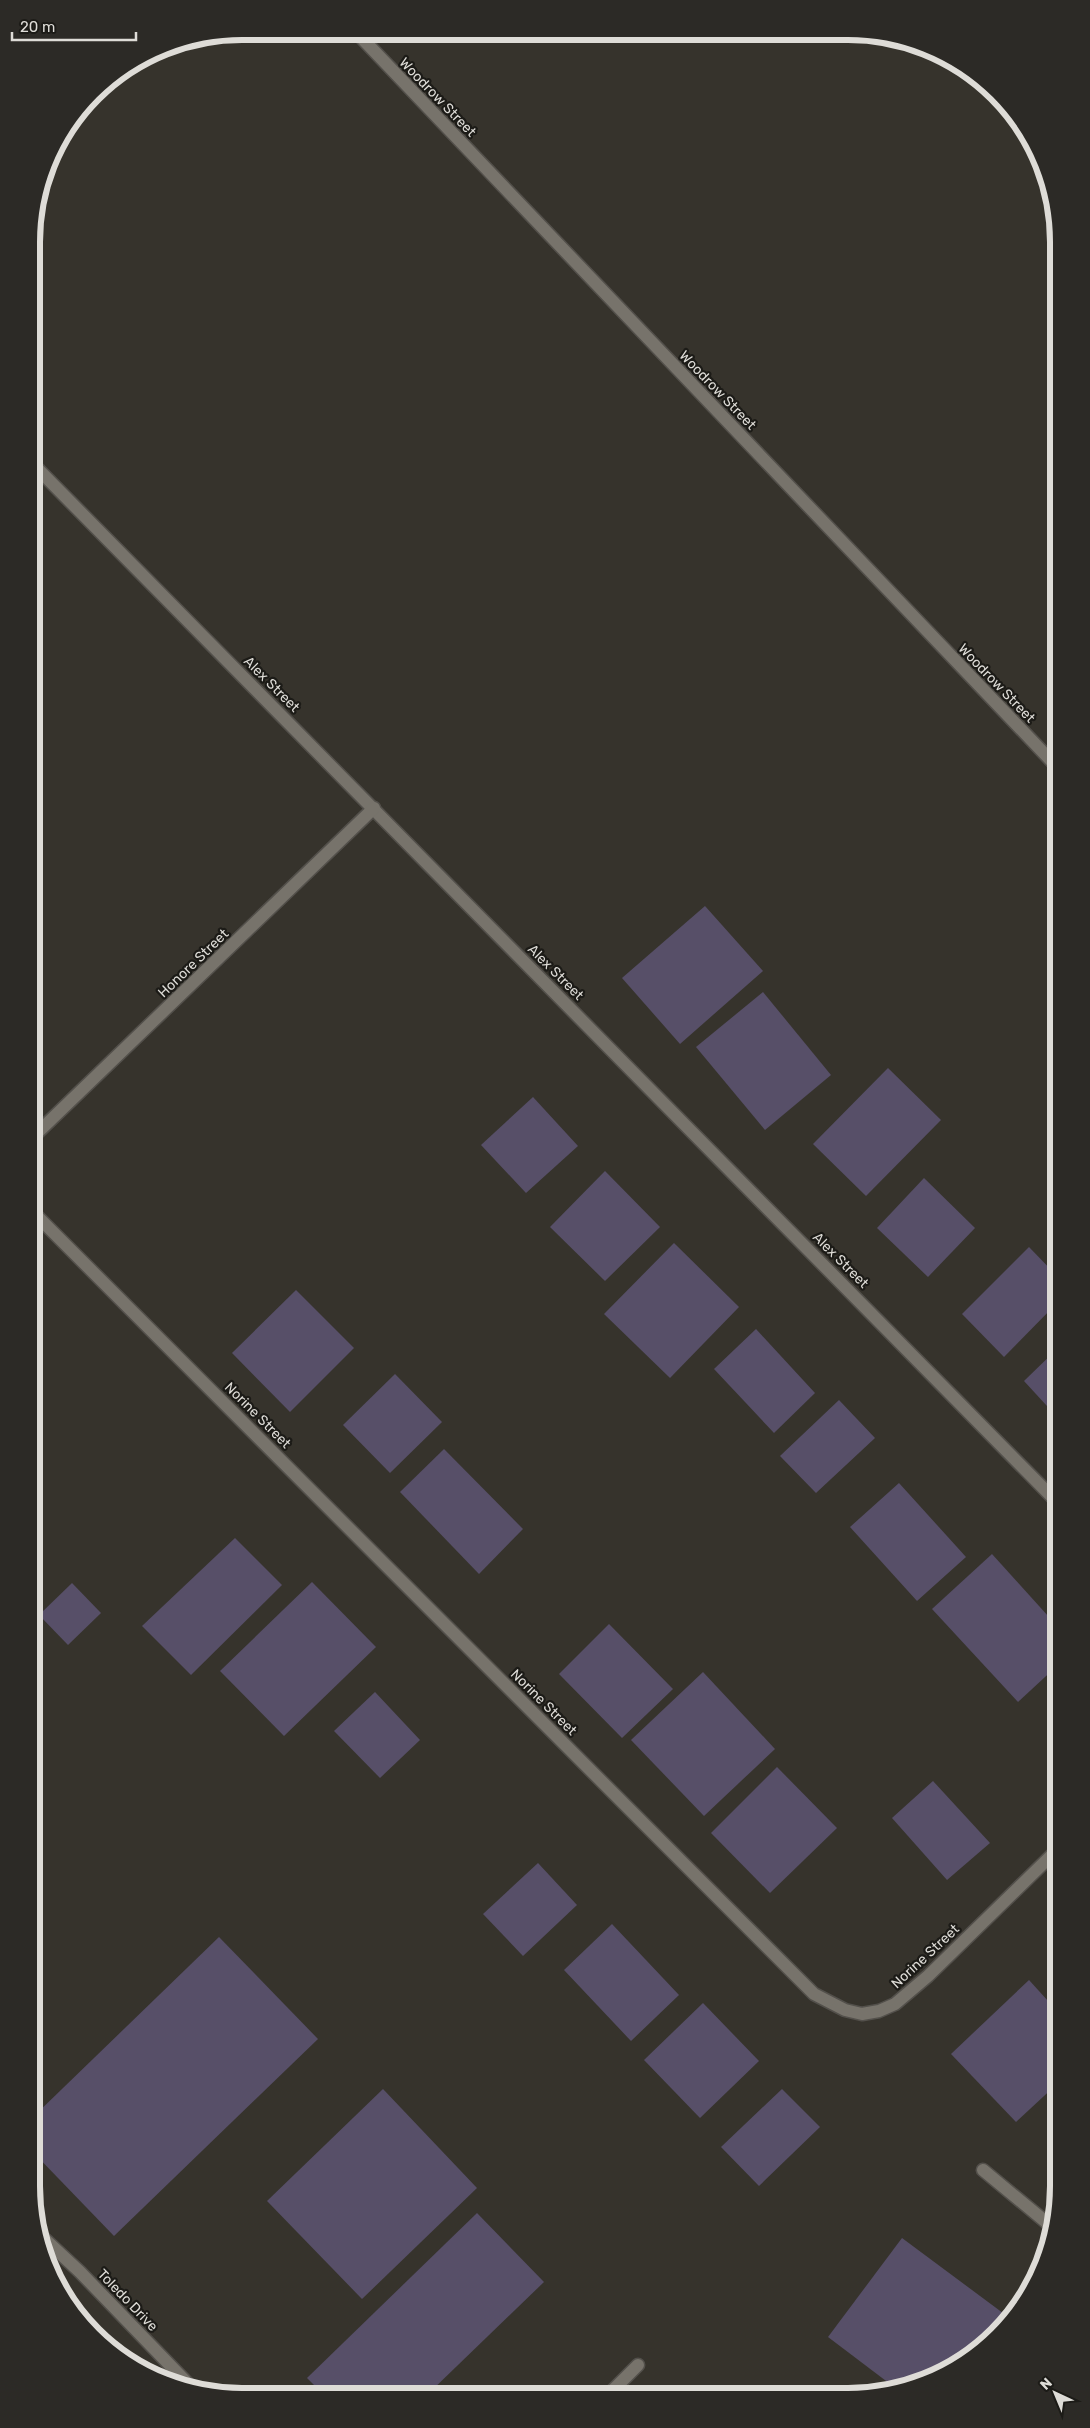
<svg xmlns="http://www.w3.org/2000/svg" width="1090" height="2428" font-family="Rubik,sans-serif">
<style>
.building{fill:#574f68}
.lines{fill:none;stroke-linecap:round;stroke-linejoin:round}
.minor-casing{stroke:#53504b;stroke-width:15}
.minor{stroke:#77736b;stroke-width:12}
.labels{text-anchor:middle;stroke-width:4.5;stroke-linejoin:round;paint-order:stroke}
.street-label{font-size:14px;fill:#dedcd7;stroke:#1c1b17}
.rim{fill:none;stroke:#dedcd7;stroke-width:6}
</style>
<rect width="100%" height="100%" fill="#36332c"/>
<!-- building -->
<g class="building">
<path d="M705,906L763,971L680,1044L622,978Z"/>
<path d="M763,992L831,1075L765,1130L696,1047Z"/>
<path d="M888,1068L941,1120L866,1196L813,1144Z"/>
<path d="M533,1097L578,1146L526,1193L481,1145Z"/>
<path d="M605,1171L660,1227L605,1281L550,1227Z"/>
<path d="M924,1178L975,1228L928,1277L877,1228Z"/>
<path d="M674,1243L739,1307L670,1378L604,1314Z"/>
<path d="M1029,1247L1058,1277V1302L1004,1357L962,1314Z"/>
<path d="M296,1290L354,1348L290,1412L232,1353Z"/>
<path d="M756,1329L815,1393L774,1433L714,1369Z"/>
<path d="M1058,1348V1418L1024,1381Z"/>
<path d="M395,1374L442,1422L390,1473L343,1425Z"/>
<path d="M839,1400L875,1438L816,1493L780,1456Z"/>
<path d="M444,1449L523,1529L479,1574L400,1492Z"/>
<path d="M899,1483L966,1557L917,1601L850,1527Z"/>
<path d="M235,1538L282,1585L191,1675L142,1626Z"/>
<path d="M992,1554L1058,1627V1665L1018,1702L932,1609Z"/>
<path d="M312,1582L376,1647L284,1736L220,1671Z"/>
<path d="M72,1583L101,1613L68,1645L39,1615Z"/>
<path d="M609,1624L673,1689L622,1738L559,1674Z"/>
<path d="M703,1672L775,1749L704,1816L631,1740Z"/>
<path d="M375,1692L420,1740L380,1778L334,1731Z"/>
<path d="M777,1767L837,1828L770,1893L711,1833Z"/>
<path d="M933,1781L990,1843L947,1880L892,1818Z"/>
<path d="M538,1863L577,1905L523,1956L483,1914Z"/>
<path d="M612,1924L679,1995L631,2041L564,1970Z"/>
<path d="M219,1937L318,2039L114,2236L31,2150V2119Z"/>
<path d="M1029,1980L1058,2012V2083L1016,2122L951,2054Z"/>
<path d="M703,2003L759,2061L700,2118L644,2060Z"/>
<path d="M383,2089L477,2188L362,2299L267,2201Z"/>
<path d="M782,2089L820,2127L759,2186L721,2147Z"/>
<path d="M477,2213L544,2282L428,2394L322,2393L307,2378Z"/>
<path d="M902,2238L1011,2319L965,2361L898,2390L828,2337Z"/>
</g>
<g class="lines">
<defs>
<g id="minor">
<path d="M356,32L1059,769"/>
<path d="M32,463L1058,1503"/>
<path d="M32,1138L374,808"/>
<path d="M31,1210L814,1994L845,2010L862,2014L879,2011L895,2004L928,1976L1058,1849"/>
<path d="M983,2170L1052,2227"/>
<path d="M37,2232L80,2272L194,2390"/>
<path d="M608,2395L638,2365"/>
</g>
</defs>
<!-- minor casing -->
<use href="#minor" class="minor-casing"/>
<!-- minor -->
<use href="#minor" class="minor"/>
</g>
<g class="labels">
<!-- street labels -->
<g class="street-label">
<text transform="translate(438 97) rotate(46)" y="5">Woodrow Street</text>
<text transform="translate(718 390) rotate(46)" y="5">Woodrow Street</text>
<text transform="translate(997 683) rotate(46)" y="5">Woodrow Street</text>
<text transform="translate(272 684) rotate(45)" y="5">Alex Street</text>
<text transform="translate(193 963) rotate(-44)" y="5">Honore Street</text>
<text transform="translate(556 972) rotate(45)" y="5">Alex Street</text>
<text transform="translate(841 1260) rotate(45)" y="5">Alex Street</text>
<text transform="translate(258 1415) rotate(45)" y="5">Norine Street</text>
<text transform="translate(544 1702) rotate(45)" y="5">Norine Street</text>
<text transform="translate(925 1956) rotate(-43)" y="5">Norine Street</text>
<text transform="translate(128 2300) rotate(46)" y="5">Toledo Drive</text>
</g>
</g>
<!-- crop -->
<path d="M0 0H1090V2428H0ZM242 40H848A202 202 0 0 1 1050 242V2186A202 202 0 0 1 848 2388H242A202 202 0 0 1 40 2186V242A202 202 0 0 1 242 40Z" fill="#2c2a26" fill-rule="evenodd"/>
<path class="rim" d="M242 40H848A202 202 0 0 1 1050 242V2186A202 202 0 0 1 848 2388H242A202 202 0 0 1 40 2186V242A202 202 0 0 1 242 40Z"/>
<!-- north arrow -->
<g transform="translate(1055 2393) rotate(316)" stroke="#1c1b17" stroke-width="4" paint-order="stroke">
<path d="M0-4L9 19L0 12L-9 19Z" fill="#dedcd7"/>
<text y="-8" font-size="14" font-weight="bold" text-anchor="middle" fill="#dedcd7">N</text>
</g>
<!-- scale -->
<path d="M12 32v8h124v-8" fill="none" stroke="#dedcd7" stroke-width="2.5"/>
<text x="20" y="32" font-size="15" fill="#dedcd7" stroke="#1c1b17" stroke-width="4" paint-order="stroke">20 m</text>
</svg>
